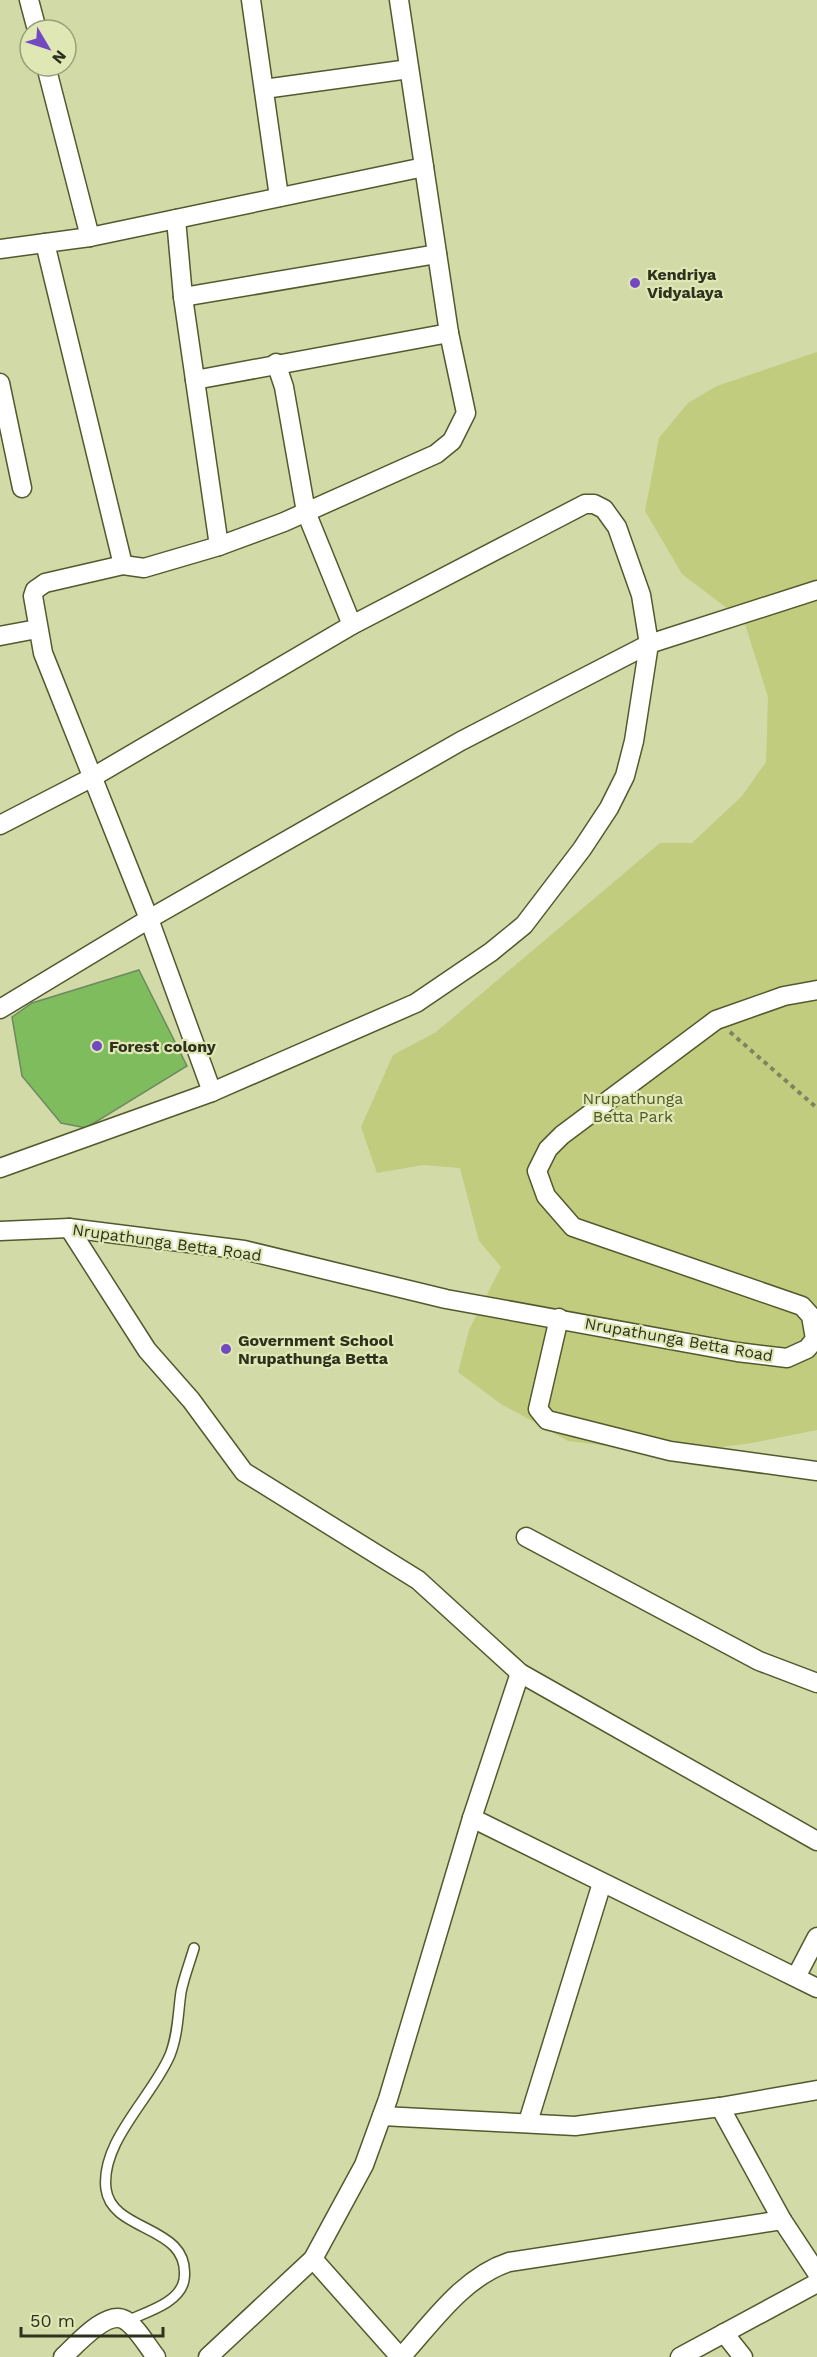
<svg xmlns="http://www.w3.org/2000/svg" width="817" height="2357" font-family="'Work Sans',sans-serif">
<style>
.green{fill:#c1cc7f}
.building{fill:#7fbc5d;stroke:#6e8a61;stroke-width:1.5}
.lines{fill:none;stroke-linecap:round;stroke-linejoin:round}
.service-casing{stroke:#53592c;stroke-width:12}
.minor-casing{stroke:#53592c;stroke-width:21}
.path{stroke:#7e8361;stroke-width:4;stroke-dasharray:4.5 4.5;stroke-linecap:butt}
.service{stroke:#fff;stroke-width:9}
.minor{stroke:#fff;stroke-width:18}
.poi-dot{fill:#7349c1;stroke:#dfe8b5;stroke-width:2}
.labels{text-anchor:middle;stroke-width:4.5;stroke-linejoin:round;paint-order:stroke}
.poi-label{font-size:16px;font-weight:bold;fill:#2e311d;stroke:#dfe8b5;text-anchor:start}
.park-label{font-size:16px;fill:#505627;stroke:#dfe8b5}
.street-label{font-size:16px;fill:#2e311d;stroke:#dfe8b5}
</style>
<rect width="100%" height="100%" fill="#d2daa8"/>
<!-- green -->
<path class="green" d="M817,352V1430L752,1443L669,1454L568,1441L501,1404L458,1372L469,1330L501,1267L479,1241L460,1168L423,1165L377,1173L361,1127L393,1055L436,1032L660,843H692L742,796L766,762L768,697L744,621L682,574L645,511L659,438L688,403L717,386Z"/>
<!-- building -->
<path class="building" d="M139,970L187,1066L86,1128L61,1123L22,1076L12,1017L32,1003Z"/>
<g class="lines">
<defs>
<path id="service" d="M127,2321C146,2312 180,2303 184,2280C192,2224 112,2234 106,2189C100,2142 153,2096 170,2055C178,2035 178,2013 181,1992C184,1977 190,1962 194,1948"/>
<g id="minor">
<path d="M29,0L37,30"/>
<path d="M251,0L279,197"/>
<path d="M46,66L90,237"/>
<path d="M264,89L409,69"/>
<path d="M176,219L183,297L219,546"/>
<path d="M45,243L123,565"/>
<path d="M0,249L90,237L424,167"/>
<path d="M183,297L437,254"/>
<path d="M276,363L284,387L306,512L352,625"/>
<path d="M195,380L449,333"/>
<path d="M0,383L22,488"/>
<path d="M0,636L37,629"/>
<path d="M0,825L93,777L352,625L585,504H594L604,509L617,527L641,595L649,644L634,741L625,776L609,808L582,849L524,925L491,952L416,1003L212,1092L0,1168"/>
<path d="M0,1009L149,919L461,741L649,644L817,590"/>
<path d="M212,1092L149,919L43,653L33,596L35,590L45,583L123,565L144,568L219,546L284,522L436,454L452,441L466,413L449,333L399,0"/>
<path d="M69,1228L147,1350L191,1400L244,1472L418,1580L520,1673L817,1841"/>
<path d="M0,1231L69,1228L244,1250L446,1299L737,1352L787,1358L807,1349L815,1339L811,1316L802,1306L573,1227L546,1196L537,1171L548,1149L562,1135L716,1020L784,996L817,990"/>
<path d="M559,1318L538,1409L547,1420L670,1451L817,1471"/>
<path d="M526,1537L759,1661L817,1683"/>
<path d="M472,1818L817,1988"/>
<path d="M796,1977L817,1937"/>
<path d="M720,2107L782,2220L817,2273"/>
<path d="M382,2116L575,2126L720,2107L817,2090"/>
<path d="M528,2122L602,1883"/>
<path d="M313,2259L400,2357"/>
<path d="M724,2333L743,2357"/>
<path d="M63,2357C76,2345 107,2309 125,2320C137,2327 147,2346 156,2357"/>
<path d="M208,2357L313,2259L364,2165L388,2099L472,1818L520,1673"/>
<path d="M401,2357C432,2323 463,2277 509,2262L782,2220"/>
<path d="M680,2357L817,2283"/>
</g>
</defs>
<!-- service casing -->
<use href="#service" class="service-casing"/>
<!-- minor casing -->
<use href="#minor" class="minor-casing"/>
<!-- path -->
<path class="path" d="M730,1032L817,1108"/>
<!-- service -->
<use href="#service" class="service"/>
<!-- minor -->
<use href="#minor" class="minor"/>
</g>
<!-- markers -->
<g class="poi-dot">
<circle cx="635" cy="283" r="6"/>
<circle cx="97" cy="1046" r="6"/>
<circle cx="226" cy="1349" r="6"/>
</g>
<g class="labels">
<!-- poi labels -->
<g class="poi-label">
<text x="647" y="280">Kendriya<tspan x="647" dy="18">Vidyalaya</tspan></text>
<text x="109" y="1052">Forest colony</text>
<text x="238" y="1346">Government School<tspan x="238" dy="18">Nrupathunga Betta</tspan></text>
</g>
<!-- park labels -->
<g class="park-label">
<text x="633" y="1104">Nrupathunga<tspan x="633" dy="18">Betta Park</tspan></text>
</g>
<!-- street labels -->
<g class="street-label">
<text transform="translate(167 1242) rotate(8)" y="6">Nrupathunga Betta Road</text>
<text transform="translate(679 1339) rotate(10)" y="6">Nrupathunga Betta Road</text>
</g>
</g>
<!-- north arrow -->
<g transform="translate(48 48) rotate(129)"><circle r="28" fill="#dfe8b5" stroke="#989f78" stroke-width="1.5"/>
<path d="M0-4.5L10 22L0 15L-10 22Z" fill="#7349c1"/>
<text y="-9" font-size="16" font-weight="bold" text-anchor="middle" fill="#2e311d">N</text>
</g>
<!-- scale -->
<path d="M21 2327v9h142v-9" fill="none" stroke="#2e311d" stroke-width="3"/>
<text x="30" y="2327" font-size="18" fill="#2e311d" stroke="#dfe8b5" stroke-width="4.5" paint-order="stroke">50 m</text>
</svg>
